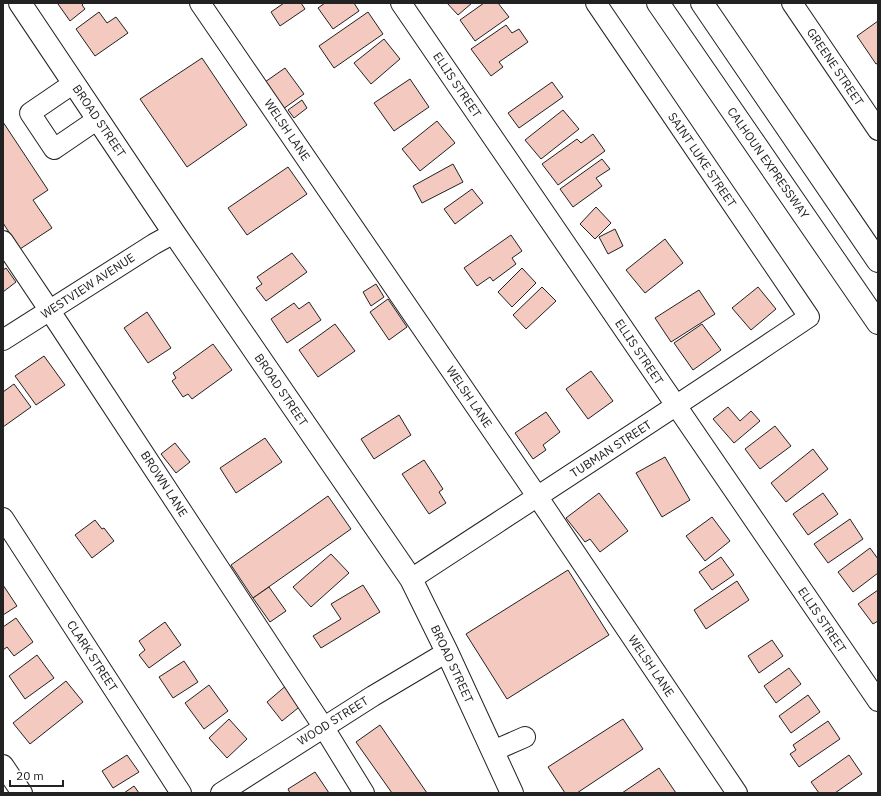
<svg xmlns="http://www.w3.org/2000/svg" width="881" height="796" font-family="'IBM Plex Sans',sans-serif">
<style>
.building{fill:#f3c9c0;stroke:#222}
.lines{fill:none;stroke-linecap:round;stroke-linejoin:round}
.minor-casing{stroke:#222;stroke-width:22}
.major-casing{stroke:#222;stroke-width:24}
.highway-casing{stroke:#222;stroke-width:24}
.minor{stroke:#fff;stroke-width:20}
.major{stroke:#fff;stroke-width:22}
.highway{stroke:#fff;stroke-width:22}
.labels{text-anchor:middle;stroke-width:3;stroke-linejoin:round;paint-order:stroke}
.street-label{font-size:12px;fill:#222;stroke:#fff}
</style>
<rect width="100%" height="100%" fill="#fff"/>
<!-- building -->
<g class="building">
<path d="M60,3H84L82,5L85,9L70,21L58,4Z"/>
<path d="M284,3H301L305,9L280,26L271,12Z"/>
<path d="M325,3H354L359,11L333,29L318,8Z"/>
<path d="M447,3H472L458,15Z"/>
<path d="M484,3H498L509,17L475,41L460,20Z"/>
<path d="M99,12L107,23L116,17L128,33L95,56L76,29Z"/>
<path d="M368,12L383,34L334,68L319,46Z"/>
<path d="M878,21V63L876,64L857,36Z"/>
<path d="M506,25L512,33L519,29L528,42L499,62L503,67L491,76L471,49Z"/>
<path d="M384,39L400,59L371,84L354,63Z"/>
<path d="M202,58L247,125L187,167L140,99Z"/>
<path d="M285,68L304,94L283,109L265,82Z"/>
<path d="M410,79L429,107L394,131L374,103Z"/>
<path d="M552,82L563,97L519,128L508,113Z"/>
<path d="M302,100L307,108L294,118L288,110Z"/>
<path d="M563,110L579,129L541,159L525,140Z"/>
<path d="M437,121L455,143L420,171L402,149Z"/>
<path d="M3,122L48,190L33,200L52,228L20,249L3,223Z"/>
<path d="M593,134L605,151L558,185L542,164L577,139L581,143Z"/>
<path d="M602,159L610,169L596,178L602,186L573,207L560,189Z"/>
<path d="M453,164L463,182L422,203L413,186Z"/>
<path d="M288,167L307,194L247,235L228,208Z"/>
<path d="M472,189L483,203L455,224L444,209Z"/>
<path d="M596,207L611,223L595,239L580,224Z"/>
<path d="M615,229L623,246L608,254L599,237Z"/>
<path d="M511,235L522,251L512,258L516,264L493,281L490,277L477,286L464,268Z"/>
<path d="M665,239L683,263L645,293L626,270Z"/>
<path d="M292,253L307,272L266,301L256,288L262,284L257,277Z"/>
<path d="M6,268L16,282L3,292V270Z"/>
<path d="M522,268L536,283L512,307L498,292Z"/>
<path d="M376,284L384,297L371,306L363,292Z"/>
<path d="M542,287L556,301L526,329L513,315Z"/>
<path d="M758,287L776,309L751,330L732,308Z"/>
<path d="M699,290L715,314L671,342L655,318Z"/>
<path d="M388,299L407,327L389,340L370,312Z"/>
<path d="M309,302L321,320L287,343L271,319L294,303L299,309Z"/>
<path d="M147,312L171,348L148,363L124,328Z"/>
<path d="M335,324L355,351L318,377L299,350Z"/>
<path d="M702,324L721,350L693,370L674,343Z"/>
<path d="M213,344L232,370L192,399L188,394L183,397L172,381L176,378L173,373Z"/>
<path d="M44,356L65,385L36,405L15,376Z"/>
<path d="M591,371L613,401L588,419L566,389Z"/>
<path d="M14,384L31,407L3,427V392Z"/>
<path d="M728,407L740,421L751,411L760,421L734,443L713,419Z"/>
<path d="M546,412L560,432L543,445L546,450L533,459L515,433Z"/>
<path d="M399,415L411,435L374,459L361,439Z"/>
<path d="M775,426L791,446L760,469L745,449Z"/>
<path d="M265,438L282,462L236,493L220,468Z"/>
<path d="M175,443L190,462L176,473L161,454Z"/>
<path d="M813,449L828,469L786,502L771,483Z"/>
<path d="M665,457L690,500L662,517L636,473Z"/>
<path d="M424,460L443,489L439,492L446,503L429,514L402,474Z"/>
<path d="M599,493L628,531L600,552L590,539L585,542L566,518Z"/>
<path d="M823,493L838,514L808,535L793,514Z"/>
<path d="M328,496L351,529L253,598L231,565Z"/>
<path d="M712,517L730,541L705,561L686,536Z"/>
<path d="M850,519L863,539L828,563L814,544Z"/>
<path d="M95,520L102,529L104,528L114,541L92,558L75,535Z"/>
<path d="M870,548L878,559V573L853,592L838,572Z"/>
<path d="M331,554L349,573L311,607L293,587Z"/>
<path d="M721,557L734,575L712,590L699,572Z"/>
<path d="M568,570L609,635L507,699L466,634Z"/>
<path d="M737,581L749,600L706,629L694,610Z"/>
<path d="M3,585L17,606L3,615Z"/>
<path d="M363,585L380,612L321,648L313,636L341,619L331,604Z"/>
<path d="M269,587L286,611L270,622L253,598Z"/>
<path d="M878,590V621L873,624L858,604Z"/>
<path d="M16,618L33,642L14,656L7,647L3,650V627Z"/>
<path d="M165,622L181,645L149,668L139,655L145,650L139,641Z"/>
<path d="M772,640L783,656L759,673L748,656Z"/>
<path d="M37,655L54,678L25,699L9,676Z"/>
<path d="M184,661L198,682L173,698L159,677Z"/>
<path d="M789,668L801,684L776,703L764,686Z"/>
<path d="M66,681L83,702L30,744L13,723Z"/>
<path d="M288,684L303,704L282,721L267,702Z"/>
<path d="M209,685L228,711L204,729L185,703Z"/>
<path d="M808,695L820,712L791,733L779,716Z"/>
<path d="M229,719L247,739L227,758L209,738Z"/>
<path d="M623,719L643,749L577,793H565L548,767Z"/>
<path d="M828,721L840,739L799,767L790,754L796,750L793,745Z"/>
<path d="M380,725L427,793H392L356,742Z"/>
<path d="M127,755L139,772L113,788L102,771Z"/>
<path d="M849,755L862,774L835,793H819L811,782Z"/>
<path d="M659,768L676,793H622Z"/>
<path d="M315,772L329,793H290L288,789Z"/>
<path d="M134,786L139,793H124Z"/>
</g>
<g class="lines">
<defs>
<g id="minor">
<path d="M200,3L537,496L737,793"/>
<path d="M401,3L878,701"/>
<path d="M792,3L878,130"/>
<path d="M74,83L30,113L54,149L98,119"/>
<path d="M3,241L50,311L324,728L364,793"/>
<path d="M3,340L154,244L174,233"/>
<path d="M3,518L181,793"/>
<path d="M411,579C544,492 677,406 809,317L596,3"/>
<path d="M493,751L525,737"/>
<path d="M3,765L22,793"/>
<path d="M221,793L373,696L447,652"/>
</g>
<path id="major" d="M20,3L174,233L411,579L447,652L512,793"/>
<g id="highway">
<path d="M658,3L878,323"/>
<path d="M702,3L878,261"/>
</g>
</defs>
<!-- minor casing -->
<use href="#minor" class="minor-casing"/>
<!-- major casing -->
<use href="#major" class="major-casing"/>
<!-- highway casing -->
<use href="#highway" class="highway-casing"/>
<!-- minor -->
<use href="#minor" class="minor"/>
<!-- major -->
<use href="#major" class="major"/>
<!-- highway -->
<use href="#highway" class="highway"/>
</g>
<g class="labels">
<!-- street labels -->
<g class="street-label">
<text transform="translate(835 67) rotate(56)" y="4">GREENE STREET</text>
<text transform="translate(457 85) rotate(56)" y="4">ELLIS STREET</text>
<text transform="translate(99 121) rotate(56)" y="4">BROAD STREET</text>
<text transform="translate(287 130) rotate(56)" y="4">WELSH LANE</text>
<text transform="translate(702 160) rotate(56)" y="4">SAINT LUKE STREET</text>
<text transform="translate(768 163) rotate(55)" y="4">CALHOUN EXPRESSWAY</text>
<text transform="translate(88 286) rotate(-33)" y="4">WESTVIEW AVENUE</text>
<text transform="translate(639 352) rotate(56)" y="4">ELLIS STREET</text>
<text transform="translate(281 390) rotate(56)" y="4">BROAD STREET</text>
<text transform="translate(469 397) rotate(56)" y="4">WELSH LANE</text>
<text transform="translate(611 449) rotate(-33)" y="4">TUBMAN STREET</text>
<text transform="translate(164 484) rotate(57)" y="4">BROWN LANE</text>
<text transform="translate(822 620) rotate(56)" y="4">ELLIS STREET</text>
<text transform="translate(92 656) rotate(57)" y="4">CLARK STREET</text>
<text transform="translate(452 664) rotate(65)" y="4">BROAD STREET</text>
<text transform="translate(651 666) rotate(56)" y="4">WELSH LANE</text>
<text transform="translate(333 721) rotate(-32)" y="4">WOOD STREET</text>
</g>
</g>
<!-- border -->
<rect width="881" height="796" fill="none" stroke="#222222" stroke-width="8"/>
<!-- scale -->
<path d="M10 780v6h53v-6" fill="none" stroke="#222222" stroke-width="2"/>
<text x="16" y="780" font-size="12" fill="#222222" stroke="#ffffff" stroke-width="3" paint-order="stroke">20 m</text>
</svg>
